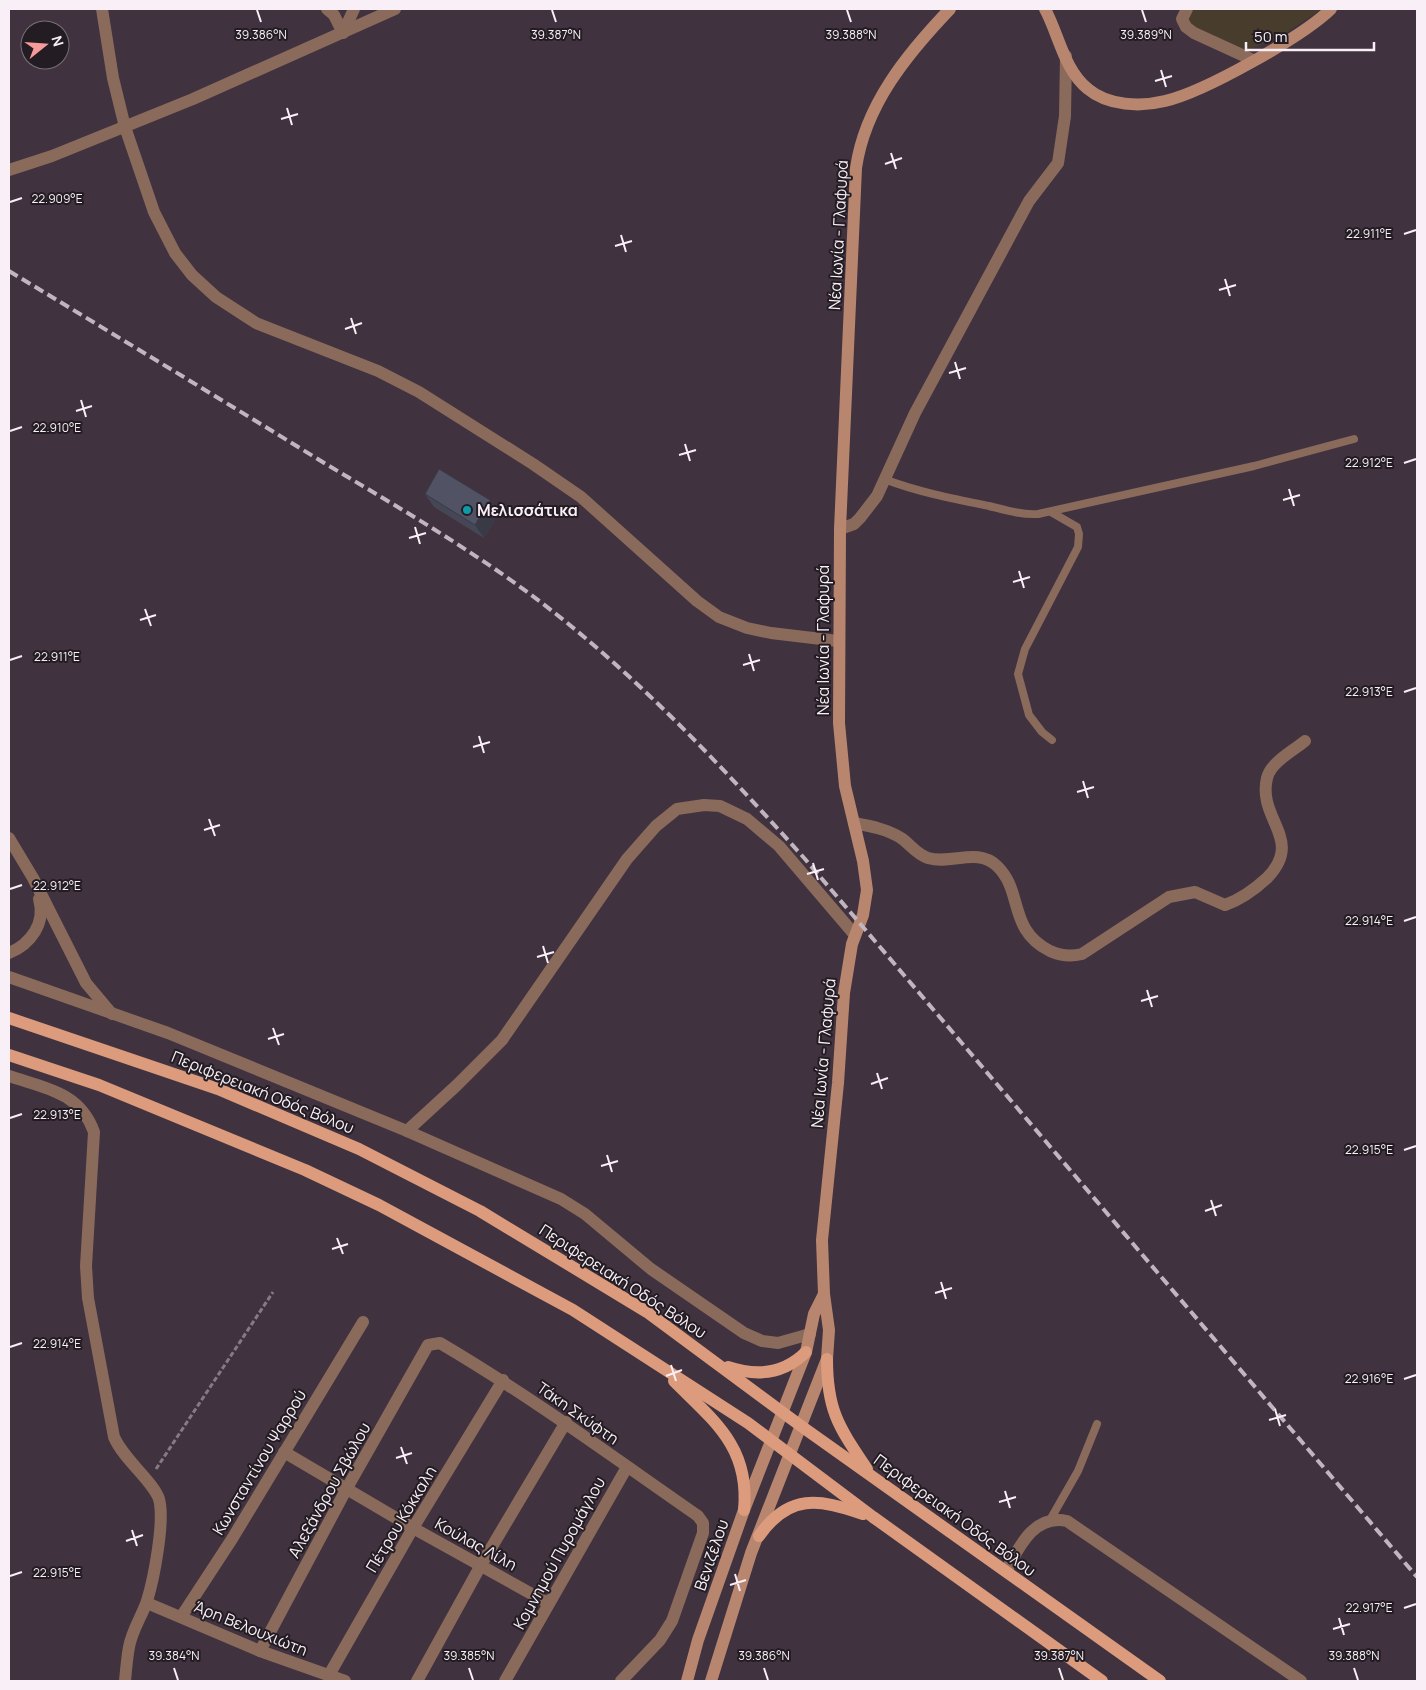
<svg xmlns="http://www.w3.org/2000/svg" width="1426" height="1690" font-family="Manrope,sans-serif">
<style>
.education{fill:#483d2d}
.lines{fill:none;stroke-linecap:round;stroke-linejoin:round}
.path{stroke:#867a85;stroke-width:3;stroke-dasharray:5 2.5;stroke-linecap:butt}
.service{stroke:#8a6a5b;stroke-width:8}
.minor{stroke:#8a6a5b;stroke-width:12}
.secondary{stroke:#b8866e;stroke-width:12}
.primary{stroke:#db9b7c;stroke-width:12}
.rail{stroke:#c1b6c0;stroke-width:4;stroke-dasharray:10 5;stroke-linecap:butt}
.wall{fill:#464756}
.shaded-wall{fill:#393a46}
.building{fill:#515364;stroke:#393a46}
.ticks{fill:none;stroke:#f8eff7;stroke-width:2}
.culture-dot{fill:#0f9aa8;stroke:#231c22;stroke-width:2}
.labels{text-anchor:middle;stroke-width:4;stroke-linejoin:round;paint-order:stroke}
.street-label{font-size:16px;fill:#f8eff7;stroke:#231c22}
.poi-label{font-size:16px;font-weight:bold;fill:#f8eff7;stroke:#231c22;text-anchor:start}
.ticks-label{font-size:12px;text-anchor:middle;fill:#f8eff7;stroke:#231c22;stroke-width:4;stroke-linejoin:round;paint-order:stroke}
</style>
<rect width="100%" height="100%" fill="#40323f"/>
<!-- education -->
<path class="education" d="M1191,9H1322L1278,38L1243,52L1192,26L1187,20Z"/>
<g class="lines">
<!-- path -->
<path class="path" d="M156,1469L273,1292"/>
<!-- service -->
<g class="service">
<path d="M884,479C918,492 954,499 989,506C1005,510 1021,515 1038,514L1254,466L1354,439"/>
<path d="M1051,512L1077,527L1079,534L1078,547L1025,649L1018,674L1029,715L1042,732L1052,740"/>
<path d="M1050,1520L1078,1471L1097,1424"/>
</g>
<!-- minor -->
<g class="minor">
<path d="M102,9L113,78L125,127L154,212L175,253L192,275L216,297L256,323L378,371L419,392L533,464L581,497L697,601L719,617L747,628L771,633L838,641"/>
<path d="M327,9L334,15L343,33"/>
<path d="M1187,9L1182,19L1186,27L1194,33L1253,60"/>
<path d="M343,33L354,9"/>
<path d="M9,170L52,156L193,99L395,9"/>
<path d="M840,529L854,524L860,518L877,496L915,413L1029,201L1058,163L1065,116L1066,56"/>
<path d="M854,823C870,826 887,829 901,838C911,845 916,854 928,858C952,865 977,847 997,866C1024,892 1007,929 1050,951C1061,956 1070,957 1082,954L1169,897L1195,892L1225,905C1242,899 1254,890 1267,878C1305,839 1257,820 1267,778C1271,762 1293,751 1305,741"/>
<path d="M9,838L33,878L86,983L112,1014"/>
<path d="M9,953C31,944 46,923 39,899"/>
<path d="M9,977L168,1033L407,1131L561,1199L585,1214L651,1269L744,1333L762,1341L778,1343L810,1334"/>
<path d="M9,1076C45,1088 80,1092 94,1132L86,1266L88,1298L114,1437C124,1460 153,1481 159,1499C165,1521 154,1578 147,1601C142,1616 132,1630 129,1647C127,1658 126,1670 125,1681"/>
<path d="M407,1131L457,1085L502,1040L627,859L656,826L677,809L704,805L720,806L747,819L779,846L854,934"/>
<path d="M284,1452L413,1528L548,1603"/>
<path d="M1006,1571C1019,1547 1034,1514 1067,1521L1301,1681"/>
<path d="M147,1603L260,1651L345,1681"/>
<path d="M181,1617L232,1539L363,1322"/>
<path d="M260,1651L347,1488L428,1345L440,1343C530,1396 613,1457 698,1516L703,1523V1533L672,1621L660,1640L621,1681"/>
<path d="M329,1675L413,1528L503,1380"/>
<path d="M417,1681L481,1565L566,1422"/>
<path d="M505,1681L627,1467"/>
</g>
<!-- secondary -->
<g class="secondary">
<path d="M1045,9C1059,35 1064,70 1088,89C1108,106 1141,107 1165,101C1204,92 1302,37 1331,9"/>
<path d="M687,1681L698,1640L744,1510L806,1352L814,1314L824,1294"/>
<path d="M711,1681L751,1553L827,1359L829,1330L824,1294L822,1240L838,1083L844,993L852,944L863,915L867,890L863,861L845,786L839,723L840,529L856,168C865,105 907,54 950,9"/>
</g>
<!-- primary -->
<g class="primary">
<path d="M9,1018L218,1089L359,1149L480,1211L647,1312L801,1426L1160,1681"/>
<path d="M9,1055L99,1085L305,1170L379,1205L573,1310L748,1423L873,1517L1102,1681"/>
<path d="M827,1359C827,1411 839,1427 867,1469"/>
<path d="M728,1367C758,1377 784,1374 806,1352"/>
<path d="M674,1381C714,1421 750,1447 744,1510"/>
<path d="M759,1536C789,1493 819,1499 863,1514"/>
</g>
<!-- rail -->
<path class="rail" d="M9,271C113,334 217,397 321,461C401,509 483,556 556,614C648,687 727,772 805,859L1417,1577"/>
</g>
<!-- wall -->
<path class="wall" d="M425,494L490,500L499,513L484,538L434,507Z"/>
<!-- shaded-wall -->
<path class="shaded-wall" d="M490,500L499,513L484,538L475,525Z"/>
<!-- building -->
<path class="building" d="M439,469L490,500L475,525L425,494Z"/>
<!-- ticks -->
<path class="ticks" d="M257,10L261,22M552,10L556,22M847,10L851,22M1142,10L1146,22M1161,70L1166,87M1155,81L1172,76M287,108L292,125M281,119L298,114M891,153L896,169M885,164L902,158M10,202L22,198M1404,234L1416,230M621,235L626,252M615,246L632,241M1225,279L1230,296M1219,290L1236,285M351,318L356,334M345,329L362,323M955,362L960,379M949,373L966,368M81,400L86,417M76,411L92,406M10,431L22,427M685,444L690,461M679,455L696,450M1404,463L1416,459M1289,489L1294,506M1283,500L1300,495M415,527L420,544M409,538L426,533M1019,571L1024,588M1013,582L1030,577M145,609L151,626M140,620L156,615M749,654L754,671M10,660L22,656M743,665L760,660M1404,692L1416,688M479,736L484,753M473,747L490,742M1083,781L1088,798M1077,792L1094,787M209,819L215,836M204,830L220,825M813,863L818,880M807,874L824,869M10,889L22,885M1404,921L1416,917M543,946L548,963M537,957L554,952M1147,990L1152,1007M1141,1001L1158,996M273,1028L279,1045M268,1039L284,1034M877,1073L882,1089M871,1084L888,1078M10,1118L22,1114M1404,1150L1416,1146M607,1155L612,1172M601,1166L618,1161M1211,1200L1216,1216M1205,1211L1222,1205M337,1238L343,1254M332,1249L348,1244M941,1282L946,1299M935,1293L952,1288M10,1347L22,1343M671,1365L676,1381M666,1376L682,1370M1404,1379L1416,1375M1275,1409L1280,1426M1269,1420L1286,1415M401,1447L407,1464M396,1458L412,1453M1005,1491L1010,1508M999,1502L1016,1497M132,1530L137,1546M126,1541L143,1535M735,1574L740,1591M10,1576L22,1572M730,1585L746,1580M1404,1608L1416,1604M1339,1618L1344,1635M1333,1629L1350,1624M174,1668L178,1680M469,1668L473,1680M764,1668L768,1680M1059,1668L1063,1680M1354,1668L1358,1680"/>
<!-- markers -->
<circle class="culture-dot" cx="467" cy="510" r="5"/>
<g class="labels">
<!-- street labels -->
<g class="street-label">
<text transform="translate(838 235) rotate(-87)" y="6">Νέα Ιωνία - Γλαφυρά</text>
<text transform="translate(823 640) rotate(-90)" y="6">Νέα Ιωνία - Γλαφυρά</text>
<text transform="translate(823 1053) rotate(-85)" y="6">Νέα Ιωνία - Γλαφυρά</text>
<text transform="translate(263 1092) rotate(22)" y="6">Περιφερειακή Οδός Βόλου</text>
<text transform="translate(623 1281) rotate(33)" y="6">Περιφερειακή Οδός Βόλου</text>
<text transform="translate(578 1413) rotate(35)" y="6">Τάκη Σκύφτη</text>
<text transform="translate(259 1462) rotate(-59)" y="6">Κωνσταντίνου Ψαρρού</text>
<text transform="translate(329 1490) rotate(-61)" y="6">Αλεξάνδρου Σβώλου</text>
<text transform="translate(955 1515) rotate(36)" y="6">Περιφερειακή Οδός Βόλου</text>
<text transform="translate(401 1519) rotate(-59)" y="6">Πέτρου Κόκκαλη</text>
<text transform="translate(476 1544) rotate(29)" y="6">Κούλας Λίλη</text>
<text transform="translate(559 1553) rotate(-61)" y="6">Κομνημού Πυρομάγλου</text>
<text transform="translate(711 1555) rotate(-71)" y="6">Βενιζέλου</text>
<text transform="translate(251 1628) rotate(22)" y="6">Άρη Βελουχιώτη</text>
</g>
<!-- poi labels -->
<g class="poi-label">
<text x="477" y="516">Μελισσάτικα</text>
</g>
</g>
<g class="ticks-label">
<text x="261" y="39">39.386°N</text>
<text x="556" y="39">39.387°N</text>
<text x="851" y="39">39.388°N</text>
<text x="1146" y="39">39.389°N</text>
<text x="57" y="203">22.909°E</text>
<text x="1369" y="238">22.911°E</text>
<text x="57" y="432">22.910°E</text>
<text x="1369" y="467">22.912°E</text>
<text x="57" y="661">22.911°E</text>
<text x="1369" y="696">22.913°E</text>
<text x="57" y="890">22.912°E</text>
<text x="1369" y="925">22.914°E</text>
<text x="57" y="1119">22.913°E</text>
<text x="1369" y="1154">22.915°E</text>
<text x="57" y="1348">22.914°E</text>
<text x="1369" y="1383">22.916°E</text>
<text x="57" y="1577">22.915°E</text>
<text x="1369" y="1612">22.917°E</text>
<text x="174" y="1660">39.384°N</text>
<text x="469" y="1660">39.385°N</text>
<text x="764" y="1660">39.386°N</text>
<text x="1059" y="1660">39.387°N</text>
<text x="1354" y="1660">39.388°N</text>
</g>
<!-- border -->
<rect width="1426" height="1690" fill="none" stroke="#f8eff7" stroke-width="20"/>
<!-- north arrow -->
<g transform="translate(45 45) rotate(73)"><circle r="24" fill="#231c22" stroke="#787077"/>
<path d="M0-4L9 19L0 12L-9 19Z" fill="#f59b9a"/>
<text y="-8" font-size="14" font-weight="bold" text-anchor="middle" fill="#f8eff7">N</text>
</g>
<!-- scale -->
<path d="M1246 42v8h128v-8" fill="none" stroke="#f8eff7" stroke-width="2.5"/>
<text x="1254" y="42" font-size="15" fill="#f8eff7" stroke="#231c22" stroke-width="4" paint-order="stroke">50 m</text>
</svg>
